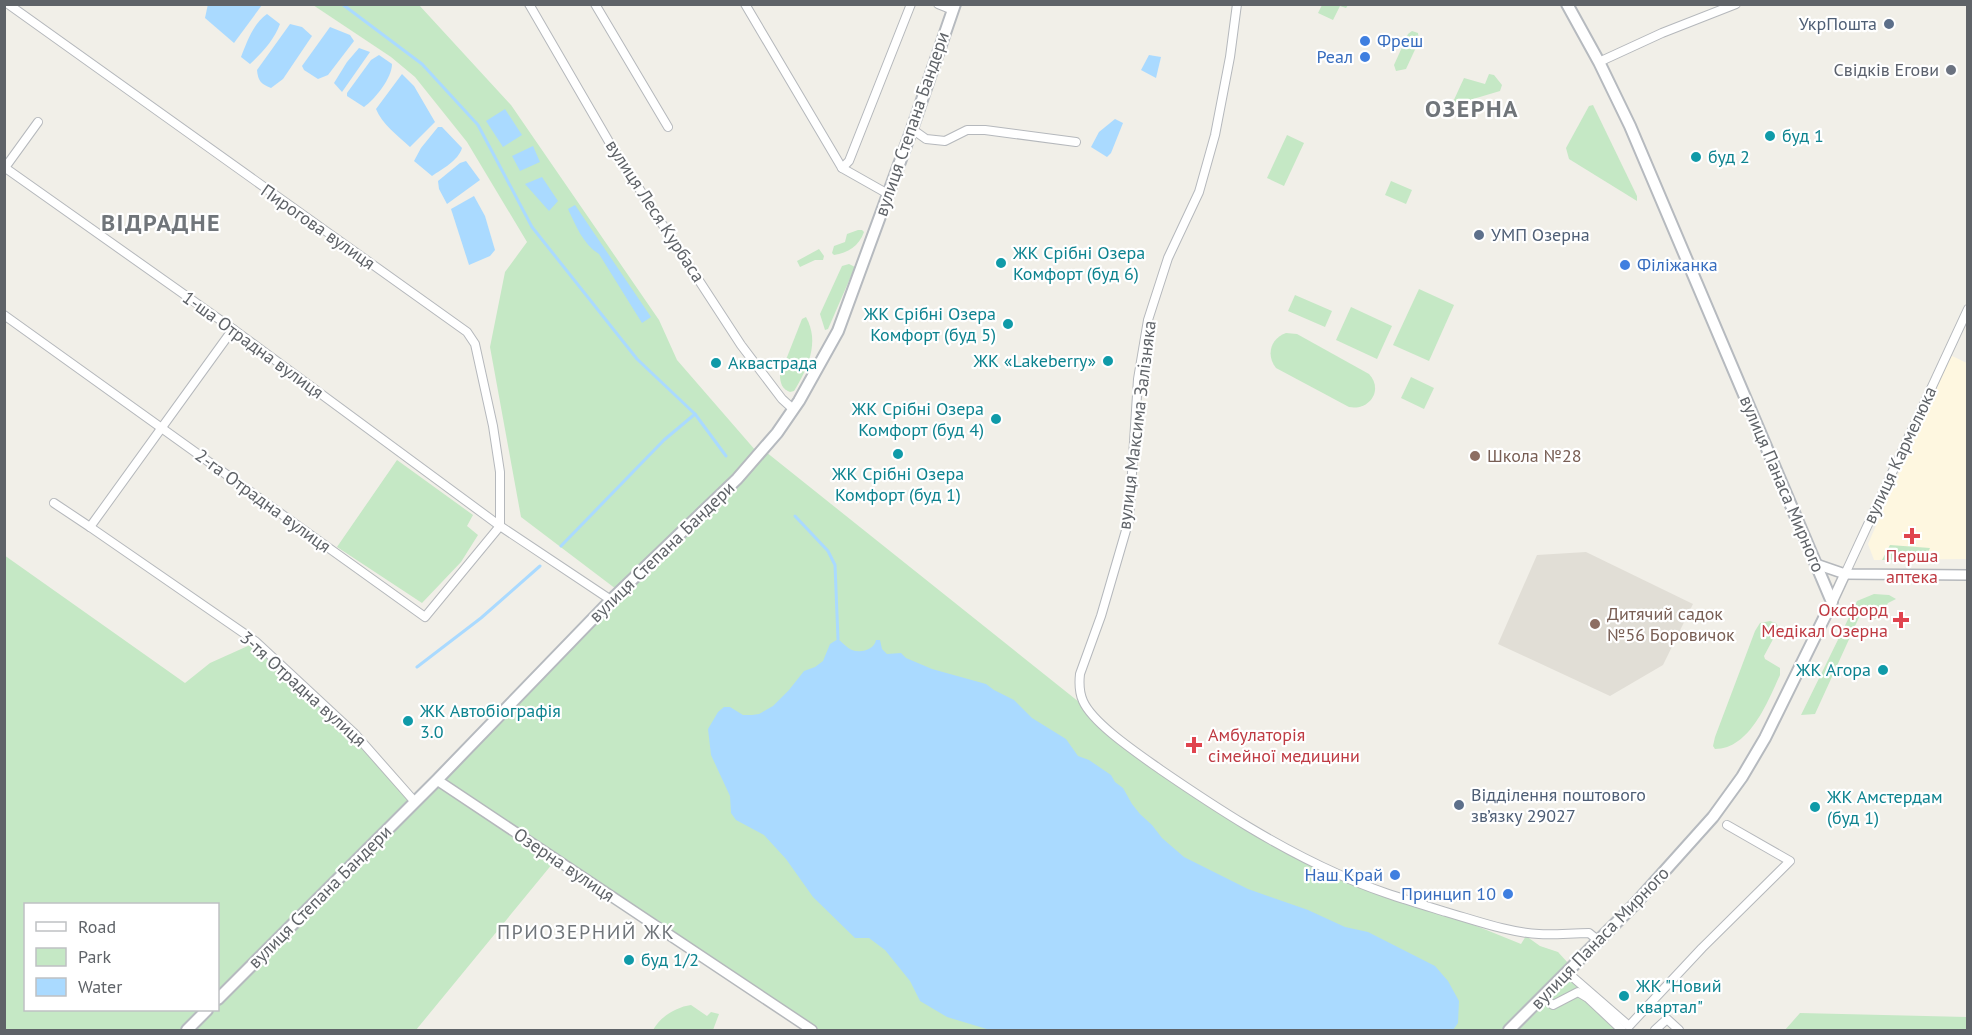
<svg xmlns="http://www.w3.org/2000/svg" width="1972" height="1035" font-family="'PT Sans',sans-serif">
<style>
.commercial{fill:#fef7e0}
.education{fill:#e1ded6}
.green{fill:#c5e8c5}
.water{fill:#aadaff}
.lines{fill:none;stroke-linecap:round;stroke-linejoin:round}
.stream{stroke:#aadaff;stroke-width:3}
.minor-casing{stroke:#b5b8bc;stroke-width:10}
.tertiary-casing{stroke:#b5b8bc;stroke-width:12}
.secondary-casing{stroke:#b6babf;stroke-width:14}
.minor{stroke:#fff;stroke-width:8}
.tertiary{stroke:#fff;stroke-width:9}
.secondary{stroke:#fff;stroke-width:10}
.service-dot{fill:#5c6f8a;stroke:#fff;stroke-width:2}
.shop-dot{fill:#3f7fe0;stroke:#fff;stroke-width:2}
.worship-dot{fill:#6b7280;stroke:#fff;stroke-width:2}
.culture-dot{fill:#0f9aa8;stroke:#fff;stroke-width:2}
.education-dot{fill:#8d6e63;stroke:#fff;stroke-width:2}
.health-dot{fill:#e0444e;stroke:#fff;stroke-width:2}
.labels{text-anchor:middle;stroke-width:4.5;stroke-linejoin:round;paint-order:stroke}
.service-label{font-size:18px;fill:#4e5e75;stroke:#fff;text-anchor:start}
.shop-label{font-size:18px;fill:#366cbe;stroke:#fff;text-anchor:end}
.worship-label{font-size:18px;fill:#5b616d;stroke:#fff;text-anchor:end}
.street-label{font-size:18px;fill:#5f6368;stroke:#fff}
.culture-label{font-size:18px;fill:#0d838f;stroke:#fff;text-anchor:start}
.education-label{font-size:18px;fill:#785e54;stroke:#fff;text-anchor:start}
.health-label{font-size:18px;fill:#be3a42;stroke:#fff}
.neighbourhood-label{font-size:20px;letter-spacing:1.5px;fill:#70757a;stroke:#fff}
.district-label{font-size:24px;font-weight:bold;letter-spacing:1.5px;fill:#70757a;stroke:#fff}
</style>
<rect width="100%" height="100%" fill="#f1efe8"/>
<!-- commercial -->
<path class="commercial" d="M1950,355L1967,363V559L1874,560L1868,544Z"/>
<!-- education -->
<path class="education" d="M1586,552L1693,604L1663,665L1610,696L1498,644L1537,555Z"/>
<!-- green -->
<g class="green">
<path d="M313,5H419L511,105L659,320L677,360L756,451L734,476L616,589L521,517L490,347L505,272L527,242L467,142L415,77L391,57Z"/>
<path d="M1322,5L1348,4V5L1346,8L1340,6L1333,20L1318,13Z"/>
<path d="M1412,31L1418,33L1419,41L1406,69L1396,71L1394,65L1408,34Z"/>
<path d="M1489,74L1494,75L1502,85L1500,91L1463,102H1453L1464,78L1485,84Z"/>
<path d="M1593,105L1637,196V201L1569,159L1566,148L1589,106Z"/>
<path d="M1287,135L1304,143L1284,186L1267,178Z"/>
<path d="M1391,181L1412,190L1406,204L1385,195Z"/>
<path d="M858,230H862L864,232C859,246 848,253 834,255L832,253L834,246L845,242L847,234Z"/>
<path d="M819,249L824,256L823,260H815L800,267L797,261Z"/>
<path d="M849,264L855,267L828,329L825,330L820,314L842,266Z"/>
<path d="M1419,289L1454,305L1429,361L1393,345Z"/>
<path d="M1295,295L1332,311L1325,327L1288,311Z"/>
<path d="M1351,307L1392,326L1377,359L1336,340Z"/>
<path d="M806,317C820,342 808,368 794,391L790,392C782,389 780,383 780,375L802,319Z"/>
<path d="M1286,333L1297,334L1369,374C1384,390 1369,411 1349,407L1276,368C1266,355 1270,339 1286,333Z"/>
<path d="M1411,377L1434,388L1424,409L1401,398Z"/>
<path d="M766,452L1079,702C1095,730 1134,756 1160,774C1216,813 1274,850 1337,878C1378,897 1423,908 1466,922C1485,929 1503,937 1521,944L1526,936L1540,946L1558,952L1569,964L1503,1030H819L443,780L614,603Z"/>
<path d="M397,460L473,515L467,526L478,535L461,562L422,603L337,547Z"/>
<path d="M1890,545L1930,548L1925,559L1882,560Z"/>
<path d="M4,555L185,683L210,663L250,645C309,692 360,745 410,801L218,993V904H26V1010H202L181,1030H5Z"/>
<path d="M1874,594L1889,595L1896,599L1888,603L1879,620L1861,613L1815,714L1801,715L1857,601Z"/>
<path d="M1770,621L1776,623L1779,628L1764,656L1765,659L1780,668V675C1768,701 1750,749 1715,749L1713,746L1715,737L1755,631L1760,623Z"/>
<path d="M437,785L553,863L416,1030H190L211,1010H218V1003Z"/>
<path d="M1568,978L1620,1030H1515Z"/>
<path d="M691,1005L707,1016L711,1012L719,1014L713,1030H653C660,1017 676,1007 691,1005Z"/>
<path d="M1800,1013L1967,1017V1030H1785Z"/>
</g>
<!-- water -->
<g class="water">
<path d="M208,4H262V5L234,43L205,18Z"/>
<path d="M267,14L280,24C274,40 262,53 250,64L241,57C247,42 253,24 267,14Z"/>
<path d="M290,24L302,27L312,36L283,79L271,88C261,84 258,81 257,70Z"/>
<path d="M330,27L350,35L354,41L328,75L318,79L304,70L302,66Z"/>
<path d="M359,48L370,52L342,92L334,83L347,62Z"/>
<path d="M379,55L392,64C392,78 375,99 364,107L347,96V93L371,60Z"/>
<path d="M1149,55L1161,57L1156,78L1141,70Z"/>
<path d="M402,74L414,86L435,122L410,147C398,136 382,124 376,109Z"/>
<path d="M505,109L522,135L503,147L486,121Z"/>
<path d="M1115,119L1123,123L1111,153L1107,157L1091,147L1099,132Z"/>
<path d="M438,127H442L462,148C458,161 442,169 432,176L414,161L421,148Z"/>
<path d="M533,146L540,162L520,171L512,156Z"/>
<path d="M466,161L480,180L447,204L439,189L438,181L460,163Z"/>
<path d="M542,177L558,201L549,211L525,184Z"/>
<path d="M474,196L485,216L495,250L490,256L469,265L451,209Z"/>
<path d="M575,205L651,317L642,323L599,254C583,244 576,226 568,209Z"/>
<path d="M838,639C841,641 843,644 846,646C854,655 874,652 876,640H880L882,649L887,654L901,653L906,658L932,669L986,684L994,690L1014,700L1032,718L1066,739L1078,756L1089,760L1111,775L1115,782L1123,788L1132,804L1140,814L1152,825L1162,838L1184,857L1248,889L1308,910L1345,927L1368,932L1435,966L1448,981L1459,1001L1458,1023L1453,1030H990L947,1017L920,1001L910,981L885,950L869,938H855L813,897L786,859L764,835L736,820L731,813L730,796L711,755L708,729L718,712L724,707H730L743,715H752L759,714L773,706L789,690L804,671L815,667L823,661L830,644Z"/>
</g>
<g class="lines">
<!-- stream -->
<g class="stream">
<path d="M342,4L422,64L478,125L532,227L637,359L695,414L726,456"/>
<path d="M795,516L828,551L835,565L838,639"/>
<path d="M561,546L664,440L695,414"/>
<path d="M417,667L481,618L540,566"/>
</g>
<defs>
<g id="minor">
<path d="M8,4L467,332L475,344L493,426L500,472V526"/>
<path d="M529,4L612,147L741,345L782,399L793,409"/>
<path d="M595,4L668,127"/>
<path d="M745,4L842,168L888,194"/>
<path d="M938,4L953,10"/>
<path d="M1237,4L1230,57L1215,135L1199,192L1168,258L1148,320L1138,379L1129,520L1101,616L1080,674C1079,683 1079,692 1083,701C1093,724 1140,755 1161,770C1218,809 1275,846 1338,874C1372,890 1410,901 1446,912C1474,920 1510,933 1539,934C1555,935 1572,933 1589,933L1599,941"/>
<path d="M1599,62L1662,33L1736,4"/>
<path d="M912,129L926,139L945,141L967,130H985L1076,142"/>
<path d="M4,167L233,329L500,526L611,600"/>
<path d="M842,168L849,161L911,4"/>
<path d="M4,169L38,122"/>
<path d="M4,315L425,617L500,526"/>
<path d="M54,503L90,527L233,329"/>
<path d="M90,527L255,641L355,734L415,802"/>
<path d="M1845,574L1968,309"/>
<path d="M1568,973L1629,1026L1702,948L1790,861L1727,825"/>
<path d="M1542,997L1553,1005L1578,992L1588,998L1622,1030"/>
<path d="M1655,1030L1667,1019L1679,1030"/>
</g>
<g id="tertiary">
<path d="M1816,564L1845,574L1968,575"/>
<path d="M1832,602L1845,574"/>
<path d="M437,780L812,1030"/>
</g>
<g id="secondary">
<path d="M218,999L437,780L611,600L737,479L777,433L799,401L838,331L912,129L955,4"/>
<path d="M187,1030L207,1010"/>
<path d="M1509,1030L1635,904L1713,817L1742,777L1765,738L1832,602L1630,126L1599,62L1567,4"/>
</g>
</defs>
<!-- minor casing -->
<use href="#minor" class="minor-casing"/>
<!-- tertiary casing -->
<use href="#tertiary" class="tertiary-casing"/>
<!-- secondary casing -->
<use href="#secondary" class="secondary-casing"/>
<!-- minor -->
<use href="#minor" class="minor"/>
<!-- tertiary -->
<use href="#tertiary" class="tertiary"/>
<!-- secondary -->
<use href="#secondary" class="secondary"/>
</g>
<!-- markers -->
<g class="service-dot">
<circle cx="1889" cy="24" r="6"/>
<circle cx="1479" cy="235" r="6"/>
<circle cx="1459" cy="805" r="6"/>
</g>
<g class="shop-dot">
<circle cx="1365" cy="41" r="6"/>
<circle cx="1365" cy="57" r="6"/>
<circle cx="1625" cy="265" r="6"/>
<circle cx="1395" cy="875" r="6"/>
<circle cx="1508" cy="894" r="6"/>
</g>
<circle class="worship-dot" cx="1951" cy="70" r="6"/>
<g class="culture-dot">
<circle cx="1770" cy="136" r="6"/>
<circle cx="1696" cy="157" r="6"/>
<circle cx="1001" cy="263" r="6"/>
<circle cx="1008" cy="324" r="6"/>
<circle cx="1108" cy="361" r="6"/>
<circle cx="716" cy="363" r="6"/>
<circle cx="996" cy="419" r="6"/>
<circle cx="898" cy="454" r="6"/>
<circle cx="1883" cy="670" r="6"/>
<circle cx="408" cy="721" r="6"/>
<circle cx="1815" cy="807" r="6"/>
<circle cx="629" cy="960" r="6"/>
<circle cx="1624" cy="996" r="6"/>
</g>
<g class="education-dot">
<circle cx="1475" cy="456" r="6"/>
<circle cx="1595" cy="624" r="6"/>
</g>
<g class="health-dot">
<path d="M1909 527h6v6h6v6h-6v6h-6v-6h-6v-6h6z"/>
<path d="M1898 611h6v6h6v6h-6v6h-6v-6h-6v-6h6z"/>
<path d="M1191 736h6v6h6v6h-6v6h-6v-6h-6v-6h6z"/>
</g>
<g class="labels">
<!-- service labels -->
<g class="service-label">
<text x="1877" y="30" text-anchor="end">УкрПошта</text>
<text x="1491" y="241">УМП Озерна</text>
<text x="1471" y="801">Відділення поштового<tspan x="1471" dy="21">зв’язку 29027</tspan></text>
</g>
<!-- shop labels -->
<g class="shop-label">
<text x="1377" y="47" text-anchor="start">Фреш</text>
<text x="1353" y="63">Реал</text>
<text x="1637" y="271" text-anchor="start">Філіжанка</text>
<text x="1383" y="881">Наш Край</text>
<text x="1496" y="900">Принцип 10</text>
</g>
<!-- worship labels -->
<g class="worship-label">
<text x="1939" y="76">Свідків Егови</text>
</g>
<!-- street labels -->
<g class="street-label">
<text transform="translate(912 124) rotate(-71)" y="6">вулиця Степана Бандери</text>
<text transform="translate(655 211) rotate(57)" y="6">вулиця Леся Курбаса</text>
<text transform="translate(318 227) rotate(35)" y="6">Пирогова вулиця</text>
<text transform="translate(253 345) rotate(36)" y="6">1-ша Отрадна вулиця</text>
<text transform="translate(1137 425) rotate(-83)" y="6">вулиця Максима Залізняка</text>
<text transform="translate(1900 455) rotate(-65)" y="6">вулиця Кармелюка</text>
<text transform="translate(1782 484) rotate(67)" y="6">вулиця Панаса Мирного</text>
<text transform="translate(263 501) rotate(36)" y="6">2-га Отрадна вулиця</text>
<text transform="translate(662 552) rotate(-44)" y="6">вулиця Степана Бандери</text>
<text transform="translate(303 689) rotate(42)" y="6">3-тя Отрадна вулиця</text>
<text transform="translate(564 865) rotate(34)" y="6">Озерна вулиця</text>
<text transform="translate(320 897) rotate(-45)" y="6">вулиця Степана Бандери</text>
<text transform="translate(1600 938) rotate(-46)" y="6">вулиця Панаса Мирного</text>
</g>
<!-- culture labels -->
<g class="culture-label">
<text x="1782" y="142">буд 1</text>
<text x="1708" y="163">буд 2</text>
<text x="1013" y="259">ЖК Срібні Озера<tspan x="1013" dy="21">Комфорт (буд 6)</tspan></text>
<text x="996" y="320" text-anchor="end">ЖК Срібні Озера<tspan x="996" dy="21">Комфорт (буд 5)</tspan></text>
<text x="1096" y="367" text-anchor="end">ЖК «Lakeberry»</text>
<text x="728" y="369">Аквастрада</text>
<text x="984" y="415" text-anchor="end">ЖК Срібні Озера<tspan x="984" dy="21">Комфорт (буд 4)</tspan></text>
<text x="898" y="480" text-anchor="middle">ЖК Срібні Озера<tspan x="898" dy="21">Комфорт (буд 1)</tspan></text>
<text x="1871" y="676" text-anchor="end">ЖК Агора</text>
<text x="420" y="717">ЖК Автобіографія<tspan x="420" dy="21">3.0</tspan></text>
<text x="1827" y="803">ЖК Амстердам<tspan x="1827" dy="21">(буд 1)</tspan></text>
<text x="641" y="966">буд 1/2</text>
<text x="1636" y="992">ЖК "Новий<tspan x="1636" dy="21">квартал"</tspan></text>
</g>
<!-- education labels -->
<g class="education-label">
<text x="1487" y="462">Школа №28</text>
<text x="1607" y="620">Дитячий садок<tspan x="1607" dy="21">№56 Боровичок</tspan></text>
</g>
<!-- health labels -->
<g class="health-label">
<text x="1912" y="562">Перша<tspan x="1912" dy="21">аптека</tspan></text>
<text x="1888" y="616" text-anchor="end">Оксфорд<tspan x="1888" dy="21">Медікал Озерна</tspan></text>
<text x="1208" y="741" text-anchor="start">Амбулаторія<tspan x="1208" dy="21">сімейної медицини</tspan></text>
</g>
<!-- neighbourhood labels -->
<g class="neighbourhood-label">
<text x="586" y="939">ПРИОЗЕРНИЙ ЖК</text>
</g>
<!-- district labels -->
<g class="district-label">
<text x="1472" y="117">ОЗЕРНА</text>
<text x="161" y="231">ВІДРАДНЕ</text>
</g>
</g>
<!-- border -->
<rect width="1972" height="1035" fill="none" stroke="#5f6368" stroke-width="12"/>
<!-- legend -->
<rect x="24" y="903" width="195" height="108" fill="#ffffff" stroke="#bfc1c3" stroke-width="1.5"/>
<rect x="36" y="922" width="30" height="9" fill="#ffffff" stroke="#bfc1c3" stroke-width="1.5"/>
<text x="78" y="933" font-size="18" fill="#5f6368">Road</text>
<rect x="36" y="948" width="30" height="18" fill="#c5e8c5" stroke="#bfc1c3" stroke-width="1.5"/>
<text x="78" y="963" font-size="18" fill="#5f6368">Park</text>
<rect x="36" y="978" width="30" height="18" fill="#aadaff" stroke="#bfc1c3" stroke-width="1.5"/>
<text x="78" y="993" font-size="18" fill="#5f6368">Water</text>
</svg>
